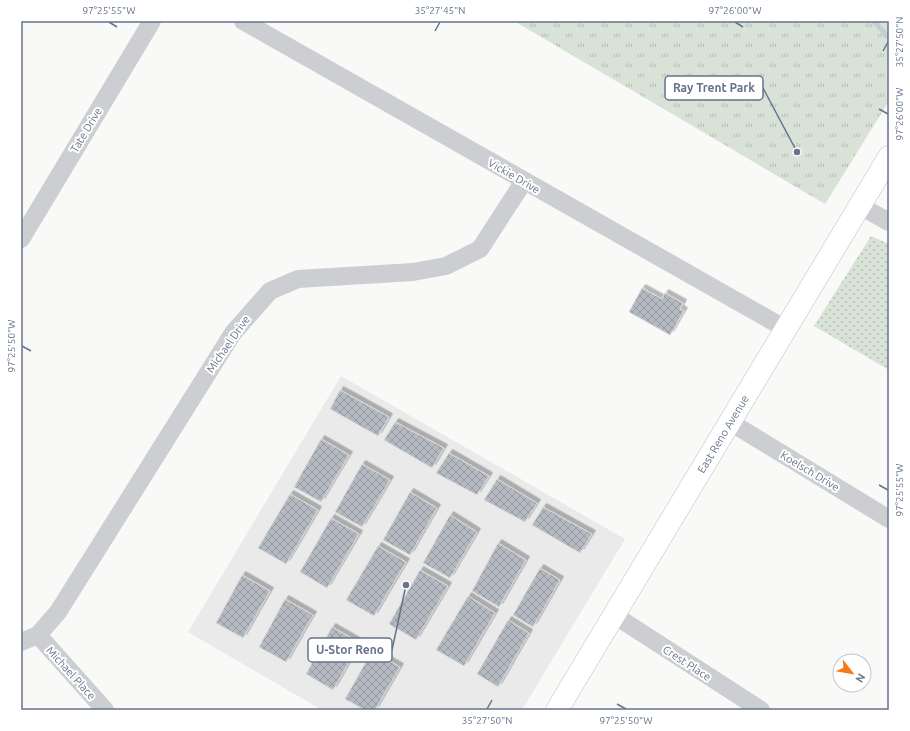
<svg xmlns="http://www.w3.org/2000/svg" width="910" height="731" font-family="Ubuntu,sans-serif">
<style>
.built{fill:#eaeaea}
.grass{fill:url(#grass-dots)}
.park{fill:url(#park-tufts)}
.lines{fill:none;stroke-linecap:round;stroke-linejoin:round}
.stream{stroke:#c5ced5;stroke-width:5}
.building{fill:url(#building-cross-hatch);stroke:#dbdbd9;filter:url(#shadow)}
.secondary-casing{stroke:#bdc1c7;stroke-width:23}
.minor{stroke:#ccced2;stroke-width:18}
.secondary{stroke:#fff;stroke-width:22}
.ticks{fill:none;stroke:#65738b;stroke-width:1.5}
.labels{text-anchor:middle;stroke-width:4;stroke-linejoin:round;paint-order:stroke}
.street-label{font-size:11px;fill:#65738b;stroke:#fff}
.leader{fill:none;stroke:#65738b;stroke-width:1.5}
.callout-dot{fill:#65738b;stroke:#fff;stroke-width:1.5}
.callout{fill:#fff;stroke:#65738b;stroke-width:1.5}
.callout-label{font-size:12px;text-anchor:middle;font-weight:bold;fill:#65738b}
.neatline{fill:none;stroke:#65738b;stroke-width:1.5}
.ticks-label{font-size:10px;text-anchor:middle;fill:#65738b}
</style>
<defs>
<pattern id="grass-dots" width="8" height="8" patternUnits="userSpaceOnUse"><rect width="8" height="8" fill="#d9e2d7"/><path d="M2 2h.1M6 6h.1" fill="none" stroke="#b4bcb4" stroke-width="1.8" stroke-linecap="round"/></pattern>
<pattern id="park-tufts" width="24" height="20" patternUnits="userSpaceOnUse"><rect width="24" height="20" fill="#d9e2d7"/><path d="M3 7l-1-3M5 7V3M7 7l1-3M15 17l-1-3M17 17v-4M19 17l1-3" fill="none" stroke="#b4bcb4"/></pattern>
<pattern id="building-cross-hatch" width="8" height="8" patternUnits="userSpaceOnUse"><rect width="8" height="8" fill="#b4b9c2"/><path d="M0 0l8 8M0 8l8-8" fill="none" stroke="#969ba4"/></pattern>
<filter id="shadow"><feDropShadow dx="3.5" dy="-3.5" stdDeviation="0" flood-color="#0004"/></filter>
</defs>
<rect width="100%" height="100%" fill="#f9f9f7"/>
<!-- built -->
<path class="built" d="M341,376L625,539L522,710H322L188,632Z"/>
<!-- grass -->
<path class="grass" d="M871,236L889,244V370L814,326Z"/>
<!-- park -->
<path class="park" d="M514,21H889V101L825,204Z"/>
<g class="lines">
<!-- stream -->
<path class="stream" d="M874,21L889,38"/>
</g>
<!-- building -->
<g class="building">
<path d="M642,288L662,299L665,293L683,303L680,309L684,311L670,335L629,312Z"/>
<path d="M340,390L389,417L378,436L330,409Z"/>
<path d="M395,422L444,448L432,468L384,440Z"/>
<path d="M321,439L349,455L321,502L294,487Z"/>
<path d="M449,453L489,476L477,495L436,473Z"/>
<path d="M362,464L390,480L362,527L335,512Z"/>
<path d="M497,479L537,503L525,522L484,500Z"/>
<path d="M410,492L437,508L410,555L383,540Z"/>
<path d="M290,494L318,510L286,564L258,548Z"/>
<path d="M543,507L592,534L580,553L532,525Z"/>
<path d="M450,515L477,532L450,578L423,563Z"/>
<path d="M331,518L359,534L327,588L300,572Z"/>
<path d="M498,543L526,560L499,607L472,591Z"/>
<path d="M378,546L406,562L374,616L346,600Z"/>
<path d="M540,568L560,580L533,627L513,615Z"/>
<path d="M420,570L448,586L416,640L389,624Z"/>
<path d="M242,575L270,591L243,638L216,623Z"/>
<path d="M468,596L495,613L464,666L436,650Z"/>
<path d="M285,599L313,615L286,662L259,647Z"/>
<path d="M508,620L529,633L498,687L477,674Z"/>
<path d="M332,627L360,643L333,690L306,674Z"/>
<path d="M372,651L400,667L375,710H365L345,699Z"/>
</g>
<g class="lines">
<defs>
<path id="secondary" d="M557,710L889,157"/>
</defs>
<!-- secondary casing -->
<use href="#secondary" class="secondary-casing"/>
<!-- minor -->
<g class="minor">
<path d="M243,21L786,329"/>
<path d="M860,206L889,222"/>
<path d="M21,239L152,21"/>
<path d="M730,422L889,519"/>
<path d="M614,615L761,710"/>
<path d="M38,635L105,710"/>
<path d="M21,642L38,635L58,612L233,333L270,291L298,279L413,272L446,266L480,249L524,181"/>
</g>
<!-- secondary -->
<use href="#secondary" class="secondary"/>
</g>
<!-- ticks -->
<path class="ticks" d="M109,22L117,27M735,22L743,27M435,31L440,22M883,51L888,42M879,109L888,114M22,346L31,351M879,485L888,490M617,704L626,709M487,709L492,700"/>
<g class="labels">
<!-- street labels -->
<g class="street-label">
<text transform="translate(86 130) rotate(-59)" y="4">Tate Drive</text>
<text transform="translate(514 176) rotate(30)" y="4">Vickie Drive</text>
<text transform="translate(228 344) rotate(-55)" y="4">Michael Drive</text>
<text transform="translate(723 434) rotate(-59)" y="4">East Reno Avenue</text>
<text transform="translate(810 471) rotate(31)" y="4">Koelsch Drive</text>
<text transform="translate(687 663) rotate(33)" y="4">Crest Place</text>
<text transform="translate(71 673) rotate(48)" y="4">Michael Place</text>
</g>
</g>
<!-- callouts -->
<path class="leader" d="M797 152L763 88M406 585L392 650"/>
<g class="callout-dot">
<circle cx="797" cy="152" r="4"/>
<circle cx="406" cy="585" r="4"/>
</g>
<g class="callout">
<rect x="665" y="76" width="98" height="24" rx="4"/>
<rect x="308" y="638" width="84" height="24" rx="4"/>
</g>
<g class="callout-label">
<text x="714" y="92">Ray Trent Park</text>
<text x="350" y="654">U-Stor Reno</text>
</g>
<!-- border -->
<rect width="910" height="731" fill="none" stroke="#ffffff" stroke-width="44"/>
<!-- north arrow -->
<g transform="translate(852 673) rotate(121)"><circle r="19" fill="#ffffff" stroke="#c1c7d1"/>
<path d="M0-3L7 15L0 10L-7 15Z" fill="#f5781b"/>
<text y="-6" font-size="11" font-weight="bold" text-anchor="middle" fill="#65738b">N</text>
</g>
<rect x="22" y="22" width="866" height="687" class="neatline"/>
<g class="ticks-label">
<text x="109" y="14">97°25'55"W</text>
<text x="440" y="14">35°27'45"N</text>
<text x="735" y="14">97°26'00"W</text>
<text transform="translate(899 42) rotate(-90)" y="4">35°27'50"N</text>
<text transform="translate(899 114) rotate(-90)" y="4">97°26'00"W</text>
<text transform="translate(11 346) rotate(-90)" y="4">97°25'50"W</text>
<text transform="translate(899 490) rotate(-90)" y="4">97°25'55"W</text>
<text x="487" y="724">35°27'50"N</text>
<text x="626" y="724">97°25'50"W</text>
</g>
</svg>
